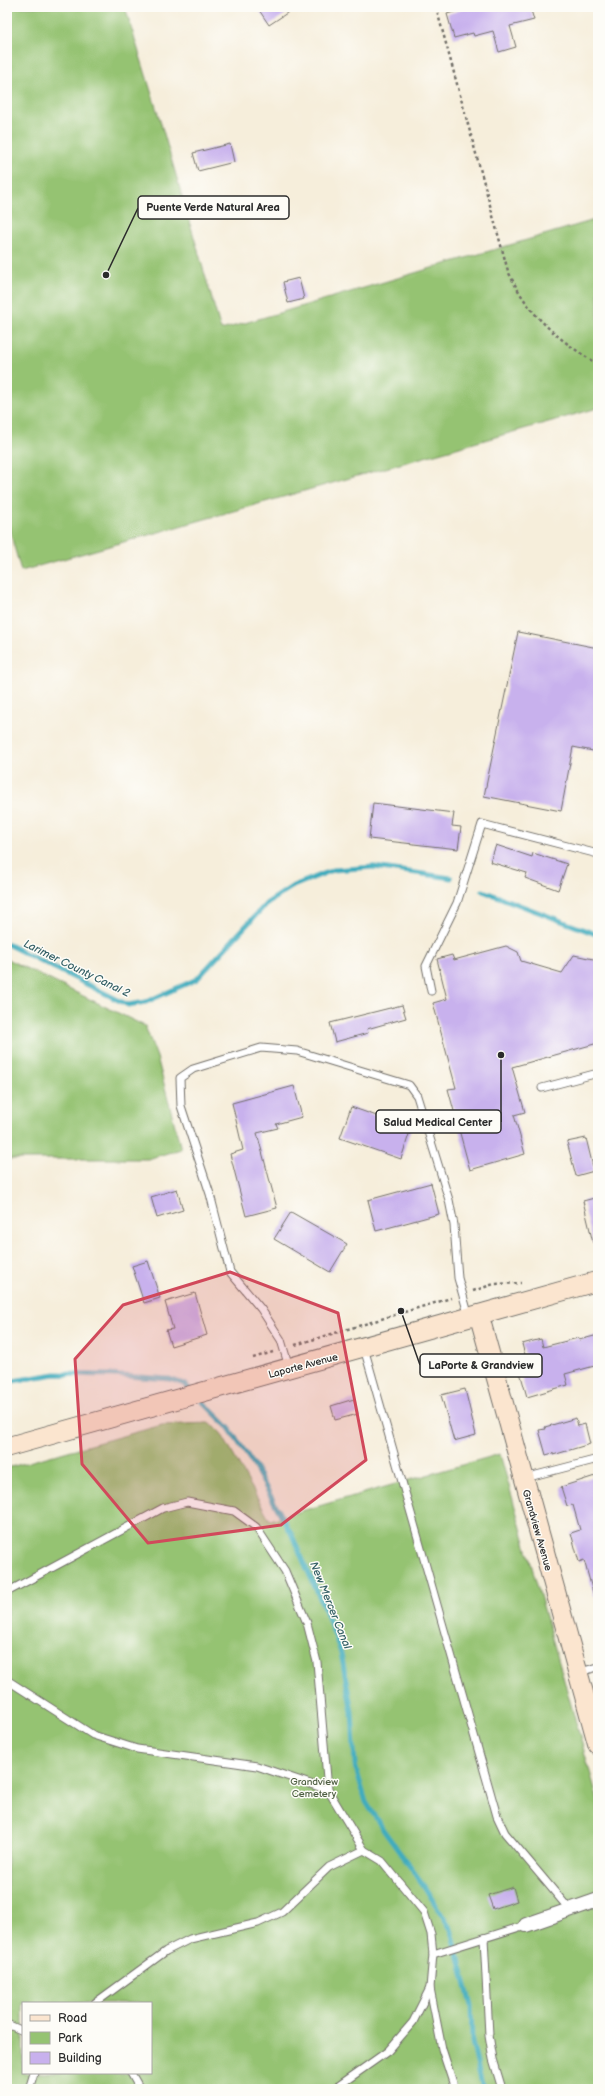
<svg xmlns="http://www.w3.org/2000/svg" width="605" height="2096" font-family="'Balsamiq Sans',sans-serif">
<style>
.green{fill:#95c372;stroke:#60774e;fill-rule:evenodd}
.lines{fill:none;stroke-linecap:round;stroke-linejoin:round}
.stream{stroke:#3facbd;stroke-width:5}
.building{fill:#c8b1ed}
.lane-casing{stroke:#726f69;stroke-width:9}
.street-casing{stroke:#726f69;stroke-width:16}
.secondary-casing{stroke:#726f69;stroke-width:21}
.path{stroke:#726f69;stroke-width:2.5;stroke-dasharray:3 3;stroke-linecap:butt}
.lane{stroke:#fff;stroke-width:7}
.street{stroke:#fff;stroke-width:14}
.secondary{stroke:#fbe5cf;stroke-width:19}
.marked{fill:#d1495b;fill-opacity:0.2;stroke:#d1495b;stroke-width:3;stroke-linejoin:round}
.labels{text-anchor:middle;stroke-width:3;stroke-linejoin:round;paint-order:stroke}
.street-label{font-size:10px;fill:#2b2b2b;stroke:#fdfcf7}
.park-label{font-size:10px;fill:#506044;stroke:#fdfcf7}
.water-label{font-size:11px;font-style:italic;fill:#335f65;stroke:#fdfcf7}
.leader{fill:none;stroke:#2b2b2b;stroke-width:1.5}
.callout-dot{fill:#2b2b2b;stroke:#fdfcf7;stroke-width:1.5}
.callout{fill:#fdfcf7;stroke:#2b2b2b;stroke-width:1.5}
.callout-label{font-size:11px;text-anchor:middle;font-weight:bold;fill:#2b2b2b}
</style>
<rect width="100%" height="100%" fill="#fdfcf7"/>
<filter id="ink" filterUnits="userSpaceOnUse"><feTurbulence type="fractalNoise" baseFrequency=".025" numOctaves="2"/><feDisplacementMap in="SourceGraphic" scale="8" xChannelSelector="R" yChannelSelector="G"/><feConvolveMatrix kernelMatrix="1 2 1 2 8 2 1 2 1" color-interpolation-filters="sRGB"/></filter>
<filter id="wash" filterUnits="userSpaceOnUse"><feTurbulence type="fractalNoise" baseFrequency=".012" numOctaves="4" result="noise"/><feDisplacementMap in="SourceGraphic" scale="16" xChannelSelector="R" yChannelSelector="G"/><feGaussianBlur stdDeviation="0.9" result="paint"/><feColorMatrix in="noise" values="0 0 0 0 0 0 0 0 0 0 0 0 0 0 0 0 0 1.4 0 .05"/><feComposite in="paint" operator="in"/></filter>
<g filter="url(#wash)">
<rect width="100%" height="100%" fill="#f6eedb"/>
<!-- green -->
<g class="green">
<path d="M7,7H125L162,127L221,330L598,219V408L21,571L7,521Z"/>
<path d="M7,959L145,1026L157,1057L181,1149L148,1159H7Z"/>
<path d="M208,1423L214,1426L221,1433L270,1520L500,1454L598,1800V2089H7V1468L162,1425ZM23,2003H151V2073H23Z"/>
</g>
<g class="lines">
<!-- stream -->
<g class="stream">
<path d="M483,891L598,935"/>
<path d="M7,944L128,1005L146,1002L197,979L267,903L293,886L333,870L374,867L451,878"/>
<path d="M7,1382L55,1374L111,1375L170,1379L184,1384L192,1391"/>
<path d="M199,1398L229,1428L253,1464L291,1533L326,1612L341,1653L352,1712L355,1765L366,1802L384,1831L422,1883L452,1931L471,2005L472,2042L483,2089"/>
</g>
</g>
<g id="blocks">
<!-- building -->
<g class="building">
<path d="M257,7H296L269,25Z"/>
<path d="M471,7H530L534,20L510,26L516,47L499,52L493,31L474,36L473,33L454,38L447,14Z"/>
<path d="M230,144L234,162L198,171L193,153Z"/>
<path d="M299,278L304,299L288,303L283,282Z"/>
<path d="M518,632L598,648V752L573,747L561,811L484,796Z"/>
<path d="M373,803L454,813L452,826L461,827L458,849L369,839Z"/>
<path d="M496,845L532,857L533,853L567,864L558,890L525,878L527,873L490,862Z"/>
<path d="M506,946L518,952L521,961L562,973L574,955L598,960V1043L512,1067L525,1112L514,1115L525,1154L470,1170L448,1089L456,1088L433,1003L447,999L437,959L452,955L454,960Z"/>
<path d="M402,1005L406,1018L367,1029L368,1033L335,1042L330,1023Z"/>
<path d="M294,1086L302,1117L276,1124L278,1128L257,1133L277,1208L246,1216L230,1154L243,1150L232,1103Z"/>
<path d="M351,1107L411,1128L401,1159L340,1138Z"/>
<path d="M586,1138L594,1171L576,1176L567,1142Z"/>
<path d="M431,1183L439,1214L376,1231L368,1200Z"/>
<path d="M177,1189L183,1210L157,1218L151,1197Z"/>
<path d="M598,1197V1243H593L583,1201Z"/>
<path d="M291,1212L347,1244L330,1272L274,1239Z"/>
<path d="M148,1261L160,1298L144,1303L132,1266Z"/>
<path d="M195,1293L207,1335L171,1346L166,1330L173,1329L165,1302Z"/>
<path d="M598,1335V1365L565,1374L568,1385L527,1397L518,1365L527,1362L522,1344L541,1339L543,1347L578,1338L579,1340Z"/>
<path d="M465,1389L476,1435L454,1441L441,1395Z"/>
<path d="M354,1399L358,1414L335,1420L331,1406Z"/>
<path d="M576,1418L578,1426L585,1424L590,1444L553,1455V1453L546,1455L539,1430L546,1429L545,1427Z"/>
<path d="M598,1475V1595L594,1596L584,1560L579,1562L571,1533L580,1530L573,1505L567,1506L561,1487Z"/>
<path d="M513,1887L517,1901L493,1909L488,1895Z"/>
</g>
</g>
</g>
<g filter="url(#ink)">
<use href="#blocks" fill-opacity="0" stroke="#726f69" stroke-width="1"/>
<g class="lines">
<defs>
<g id="lane">
<path d="M431,991L426,966L457,903L482,824L598,854"/>
<path d="M542,1088L598,1073"/>
<path d="M364,1348L497,1816L505,1833L570,1910"/>
<path d="M289,1367L281,1340L261,1309L230,1272L210,1194L181,1106L180,1078L193,1069L261,1048L297,1051L409,1085L417,1096L449,1200L454,1225L458,1278L469,1317"/>
<path d="M525,1478L598,1459"/>
<path d="M7,1592L163,1508L187,1502L234,1511L256,1527L285,1571L307,1623L317,1662L328,1790L364,1850L382,1861L424,1912L431,1934L433,1954L430,1988L413,2022L388,2051L334,2089"/>
<path d="M580,1672L598,1667"/>
<path d="M7,1680L93,1735L137,1749L257,1766L328,1790"/>
<path d="M484,1938L489,2035L493,2059L502,2089"/>
<path d="M433,1954L526,1925"/>
<path d="M430,1988L442,2049L455,2089"/>
<path d="M95,2003L166,1951L190,1939L258,1923L282,1912L329,1867L364,1850"/>
<path d="M7,2024L23,2031"/>
<path d="M131,2073L140,2089"/>
<path d="M29,2089L34,2073"/>
</g>
<path id="street" d="M526,1925L598,1900"/>
<g id="secondary">
<path d="M479,1315L598,1745"/>
<path d="M7,1447L598,1281"/>
</g>
</defs>
<!-- lane casing -->
<use href="#lane" class="lane-casing"/>
<!-- street casing -->
<use href="#street" class="street-casing"/>
<!-- secondary casing -->
<use href="#secondary" class="secondary-casing"/>
<!-- path -->
<g class="path">
<path d="M436,7L508,271C530,318 556,337 598,365"/>
<path d="M473,1291L494,1284L521,1283"/>
<path d="M295,1345L451,1298"/>
<path d="M253,1358L273,1352"/>
</g>
<!-- lane -->
<use href="#lane" class="lane"/>
<!-- street -->
<use href="#street" class="street"/>
<!-- secondary -->
<use href="#secondary" class="secondary"/>
</g>
</g>
<!-- marked area -->
<path class="marked" d="M230,1272L338,1313L366,1460L281,1525L148,1543L82,1464L75,1359L123,1305Z"/>
<g class="labels">
<!-- street labels -->
<g class="street-label">
<text transform="translate(303 1365) rotate(-15)" y="4">Laporte Avenue</text>
<text transform="translate(538 1530) rotate(74)" y="4">Grandview Avenue</text>
</g>
<!-- park labels -->
<g class="park-label">
<text x="314" y="1785">Grandview<tspan x="314" dy="12">Cemetery</tspan></text>
</g>
<!-- water labels -->
<g class="water-label">
<text transform="translate(77 968) rotate(26)" y="4">Larimer County Canal 2</text>
<text transform="translate(331 1605) rotate(68)" y="4">New Mercer Canal</text>
</g>
</g>
<!-- callouts -->
<path class="leader" d="M106 275L138 208M501 1055L501 1122M401 1311L420 1365"/>
<g class="callout-dot">
<circle cx="106" cy="275" r="4"/>
<circle cx="501" cy="1055" r="4"/>
<circle cx="401" cy="1311" r="4"/>
</g>
<g class="callout">
<rect x="138" y="196" width="151" height="23" rx="4"/>
<rect x="376" y="1110" width="125" height="23" rx="4"/>
<rect x="420" y="1354" width="122" height="23" rx="4"/>
</g>
<g class="callout-label">
<text x="213" y="211">Puente Verde Natural Area</text>
<text x="438" y="1126">Salud Medical Center</text>
<text x="481" y="1369">LaPorte &amp; Grandview</text>
</g>
<!-- margin -->
<rect width="605" height="2096" fill="none" stroke="#fdfcf7" stroke-width="24"/>
<!-- legend -->
<rect x="22" y="2002" width="130" height="72" fill="#fdfcf7" stroke="#a9a8a5"/>
<rect x="30" y="2015" width="20" height="6" fill="#fbe5cf" stroke="#a9a8a5"/>
<text x="58" y="2022" font-size="12" fill="#2b2b2b">Road</text>
<rect x="30" y="2032" width="20" height="12" fill="#95c372" stroke="#a9a8a5"/>
<text x="58" y="2042" font-size="12" fill="#2b2b2b">Park</text>
<rect x="30" y="2052" width="20" height="12" fill="#c8b1ed" stroke="#a9a8a5"/>
<text x="58" y="2062" font-size="12" fill="#2b2b2b">Building</text>
</svg>
